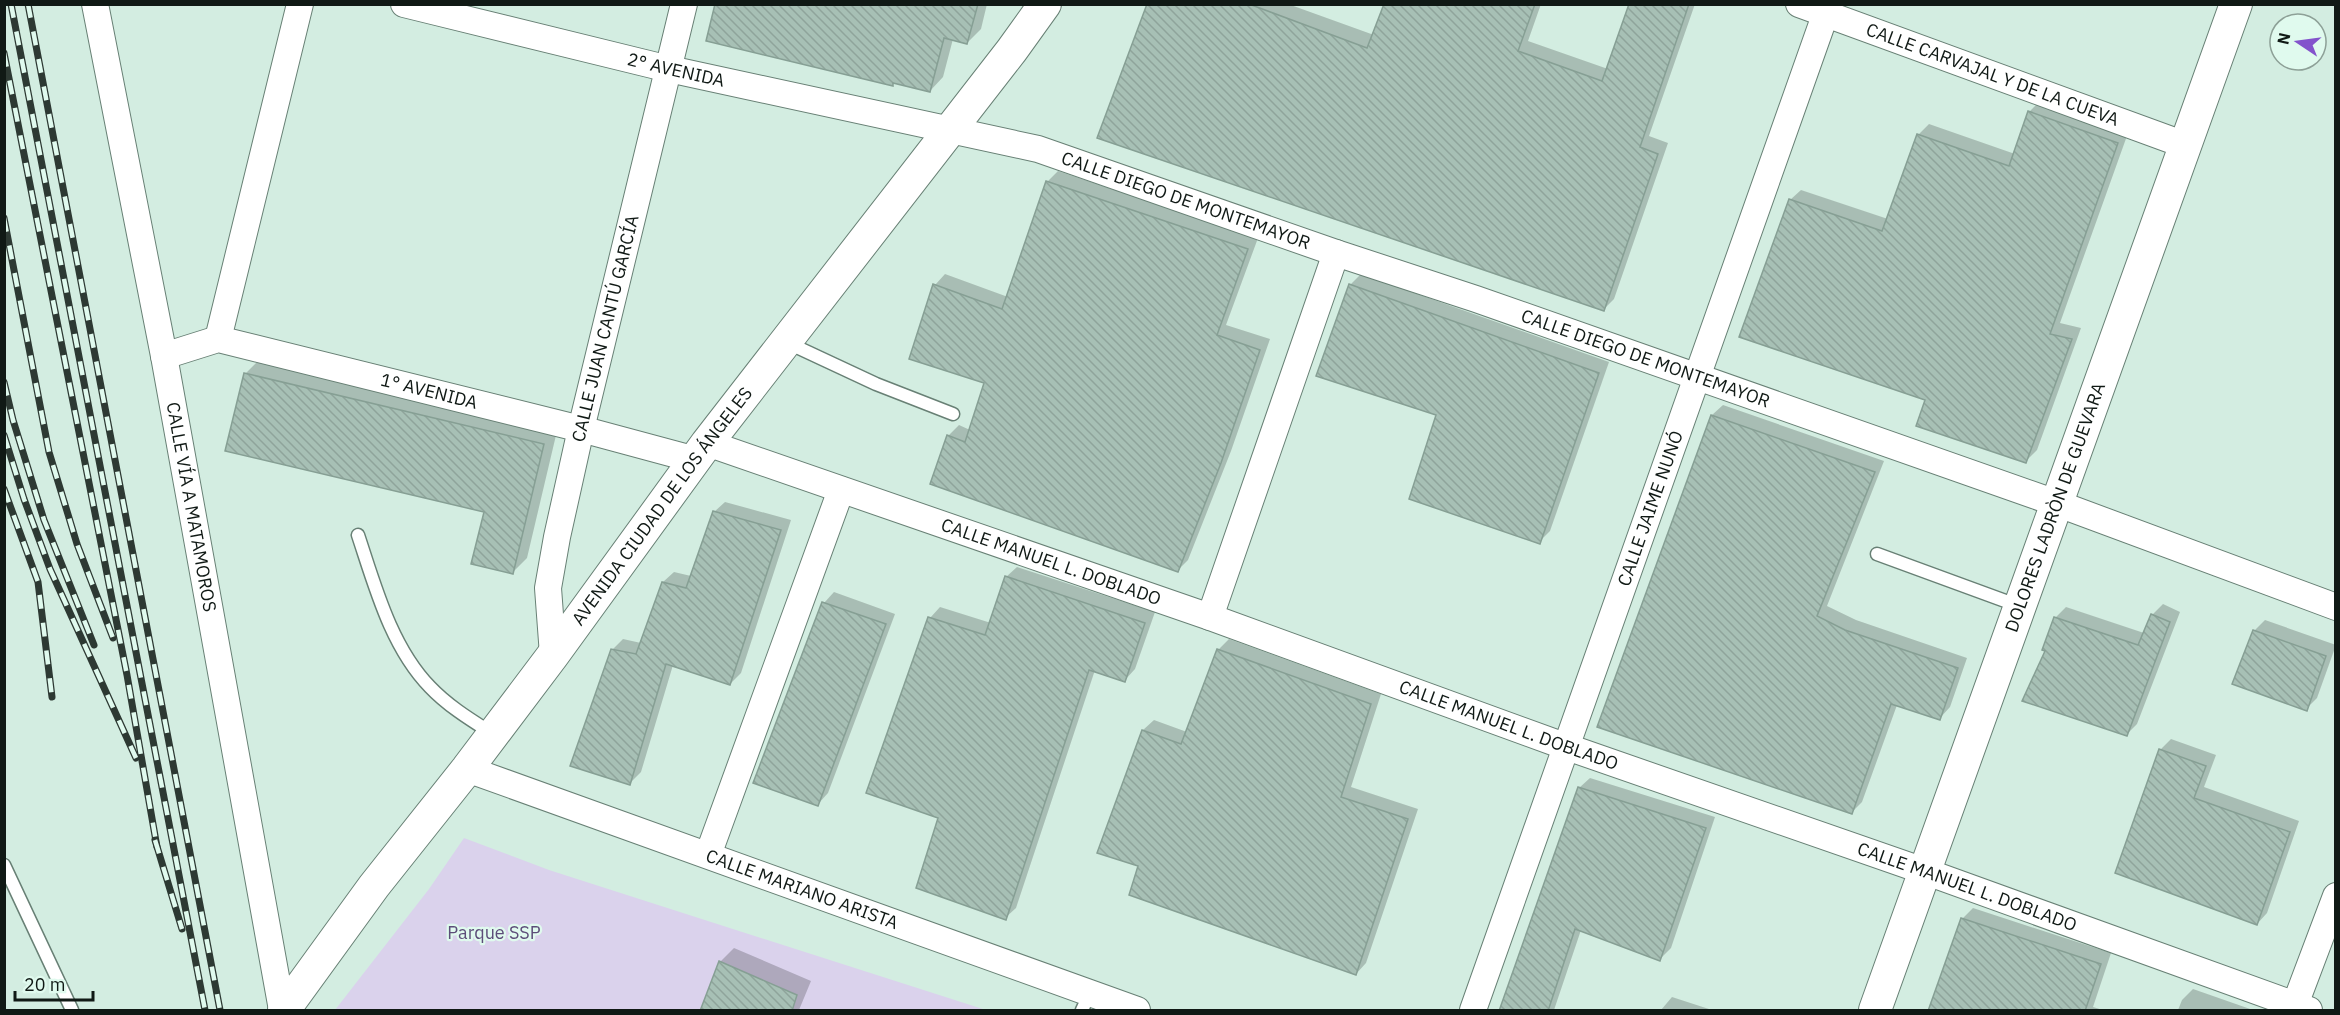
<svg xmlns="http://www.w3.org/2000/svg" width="2340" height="1015" font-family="'IBM Plex Sans',sans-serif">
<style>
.green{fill:#dad2ec}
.shadow{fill:#0003}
.building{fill:url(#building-back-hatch);stroke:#869f94;stroke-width:1.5}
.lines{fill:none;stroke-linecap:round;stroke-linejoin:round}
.service-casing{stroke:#688075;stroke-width:15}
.minor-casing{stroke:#688075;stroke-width:28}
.tertiary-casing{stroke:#688075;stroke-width:34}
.service{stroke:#fff;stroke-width:12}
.minor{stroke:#fff;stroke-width:26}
.tertiary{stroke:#fff;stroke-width:32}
.rail-casing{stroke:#2d3933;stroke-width:7}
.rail{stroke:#e0faee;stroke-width:4.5;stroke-dasharray:14;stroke-linecap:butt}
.labels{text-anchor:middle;stroke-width:4.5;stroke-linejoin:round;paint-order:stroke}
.street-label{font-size:18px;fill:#101915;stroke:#e0faee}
.park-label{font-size:18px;fill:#5c4d79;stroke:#e0faee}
</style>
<defs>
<pattern id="building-back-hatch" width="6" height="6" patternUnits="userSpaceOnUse" patternTransform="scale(1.5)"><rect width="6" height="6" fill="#a7c0b5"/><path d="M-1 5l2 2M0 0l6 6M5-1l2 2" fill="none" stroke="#8fa49b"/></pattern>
</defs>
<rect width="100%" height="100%" fill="#d3ede1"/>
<!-- green -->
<path class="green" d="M464,838L549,870L986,1010H335L429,889Z"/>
<!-- shadow -->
<g class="shadow">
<path d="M717,4H987L981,29L967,43L953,39L943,77L930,91L895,82L892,85Z"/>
<path d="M1149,4H1288L1374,35L1385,4H1541L1528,41L1608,69L1631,4H1695L1649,136L1668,143L1614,299L1603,310Z"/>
<path d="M2040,101L2128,133L2060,323L2081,328L2037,450L2026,461L1927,399L1790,200L1801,190L1888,219L1918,135L1929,124L2015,154L2029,112Z"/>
<path d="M1058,171L1258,238L1226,325L1270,339L1231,451L1188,560L1177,571L948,436L959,425L970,430L986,383L935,285L945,274L1008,297L1047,182Z"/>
<path d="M1361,274L1609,362L1550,531L1539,542L1350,285Z"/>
<path d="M259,360L557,431L527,558L513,572L486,511L245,374Z"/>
<path d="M1723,405L1884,461L1827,606L1856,620L1967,658L1950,707L1940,718L1897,705L1862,802L1851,813L1599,726L1712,415Z"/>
<path d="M725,502L791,520L741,673L730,684L673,665L641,772L630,783L612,650L623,639L641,643L663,582L674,572L691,576L714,512Z"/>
<path d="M1017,567L1155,612L1135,669L1125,680L1095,670L1016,908L1005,918L940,817L930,618L940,607L991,623L1006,577Z"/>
<path d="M834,592L895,614L828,793L818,804L824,603Z"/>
<path d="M2163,604L2180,612L2137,724L2127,734L2047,650L2055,618L2066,607L2144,633L2152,615Z"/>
<path d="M2265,620L2336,645L2317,698L2306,709L2254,631Z"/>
<path d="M1229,639L1381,694L1351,787L1418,809L1366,963L1356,974L1140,865L1143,730L1154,720L1187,732L1218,650Z"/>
<path d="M2171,739L2216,755L2204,787L2299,821L2267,913L2257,924L2160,750Z"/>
<path d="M1590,778L1715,817L1671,948L1660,959L1581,930L1554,1010H1501L1579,788Z"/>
<path d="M1973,908L2111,953L2093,1007L2103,1010H1929L1962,919Z"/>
<path d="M734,948L811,981L799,1010H702L720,962Z"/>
<path d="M2193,989L2253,1010H2178L2182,1000Z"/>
<path d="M1672,997L1712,1010H1661Z"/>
</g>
<!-- building -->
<g class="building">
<path d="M715,4H978L967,44L944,38L930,92L893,83V86L706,41Z"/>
<path d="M1147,4H1249L1367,48L1384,4H1535L1518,51L1602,81L1629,4H1689L1640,147L1658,154L1604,311L1097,138Z"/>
<path d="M2028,111L2118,143L2050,334L2072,339L2026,463L1916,426L1925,400L1739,337L1789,199L1882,231L1917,134L2009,166Z"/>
<path d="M1046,181L1248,249L1217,335L1260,350L1221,463L1178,572L930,484L947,435L965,442L984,383L909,359L933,284L1002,309Z"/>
<path d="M1349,284L1599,373L1540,544L1409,499L1436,415L1316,376Z"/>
<path d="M244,373L544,444L513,574L471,564L484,512L225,451Z"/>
<path d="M1711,415L1875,472L1817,616L1845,630L1958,668L1940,720L1891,704L1852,814L1597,727Z"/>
<path d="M713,511L781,530L730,685L666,664L630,785L570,766L611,649L636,654L662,582L686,588Z"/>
<path d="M1005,576L1145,623L1125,682L1089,670L1006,920L916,888L938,818L866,793L928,617L985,635Z"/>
<path d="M822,602L886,624L818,806L753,783Z"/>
<path d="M2151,614L2170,622L2127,736L2022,701L2045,651L2042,650L2054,617L2138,645Z"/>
<path d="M2253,630L2326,656L2307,711L2232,684Z"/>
<path d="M1217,649L1371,704L1341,797L1408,819L1356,975L1129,895L1138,866L1097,853L1142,730L1181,744Z"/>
<path d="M2159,749L2206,766L2194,798L2290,832L2257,925L2115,873Z"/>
<path d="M1578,787L1706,828L1660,961L1575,929L1548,1011H1499Z"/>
<path d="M1961,918L2101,964L2085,1011H1928Z"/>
<path d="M719,961L797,995L792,1011H700Z"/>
</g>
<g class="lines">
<defs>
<g id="service">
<path d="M786,342L876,384L953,414"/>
<path d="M358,535C375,586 391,647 430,687C448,706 471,720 493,734"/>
<path d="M1877,554L2019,606"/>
<path d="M4,865L72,1010"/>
<path d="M1082,1010L1090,993"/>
</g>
<g id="minor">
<path id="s1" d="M95,4L164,356L282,1010"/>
<path id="s2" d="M404,4L669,69L1038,149L1336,253L1476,299L2056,503L2336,607"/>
<path id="s3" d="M1799,4L2185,145"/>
<path d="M218,339L300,4"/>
<path id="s4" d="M164,356L218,339L581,429L696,460"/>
<path id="s5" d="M707,443L1210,617L1567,747L1924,871L2309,1010"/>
<path d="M1210,617L1336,253"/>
<path id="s6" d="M553,655L548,588L557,537L581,429L684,4"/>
<path id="s7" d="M467,769L1137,1010"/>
<path d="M708,855L841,490"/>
<path id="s8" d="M1473,1010L1829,4"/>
<path d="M2293,1010L2336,896"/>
</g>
<g id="tertiary">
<path id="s9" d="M284,1010L374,886L467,769L553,655L707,443L1012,50L1045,4"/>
<path id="s10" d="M1875,1010L2236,4"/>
</g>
</defs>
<!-- service casing -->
<use href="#service" class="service-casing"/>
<!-- minor casing -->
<use href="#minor" class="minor-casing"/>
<!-- tertiary casing -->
<use href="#tertiary" class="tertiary-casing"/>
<!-- service -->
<use href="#service" class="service"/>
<!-- minor -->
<use href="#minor" class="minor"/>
<!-- tertiary -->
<use href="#tertiary" class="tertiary"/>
<defs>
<g id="rail">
<path d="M11,4L205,1010"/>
<path d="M28,4L220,1010"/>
<path d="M4,53L127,675L157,847"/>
<path d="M4,218L49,452L77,544L113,638"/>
<path d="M4,382L13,420L44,520L94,645"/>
<path d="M4,435L24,499L50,569L136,758"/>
<path d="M4,489L38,582L52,697"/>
<path d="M155,840L182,929"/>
</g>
</defs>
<!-- rail casing -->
<use href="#rail" class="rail-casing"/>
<!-- rail -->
<use href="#rail" class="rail"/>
</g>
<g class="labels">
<!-- street labels -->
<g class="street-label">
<text dy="6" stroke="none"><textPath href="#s2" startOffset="280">2° AVENIDA</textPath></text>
<text dy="6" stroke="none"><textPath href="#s3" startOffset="206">CALLE CARVAJAL Y DE LA CUEVA</textPath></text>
<text dy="6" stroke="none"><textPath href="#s2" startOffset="807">CALLE DIEGO DE MONTEMAYOR</textPath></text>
<text dy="6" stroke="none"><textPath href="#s6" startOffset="333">CALLE JUAN CANTÚ GARCÍA</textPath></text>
<text dy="6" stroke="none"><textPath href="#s2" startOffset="1293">CALLE DIEGO DE MONTEMAYOR</textPath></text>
<text dy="6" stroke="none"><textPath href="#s4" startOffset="274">1° AVENIDA</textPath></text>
<text dy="6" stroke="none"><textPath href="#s9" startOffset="630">AVENIDA CIUDAD DE LOS ÁNGELES</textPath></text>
<text dy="6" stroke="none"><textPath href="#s1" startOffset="512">CALLE VÍA A MATAMOROS</textPath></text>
<text dy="6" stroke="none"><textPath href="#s10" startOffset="534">DOLORES LADRÒN DE GUEVARA</textPath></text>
<text dy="6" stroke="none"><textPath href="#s8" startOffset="532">CALLE JAIME NUNÓ</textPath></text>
<text dy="6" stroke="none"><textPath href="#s5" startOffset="364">CALLE MANUEL L. DOBLADO</textPath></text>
<text dy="6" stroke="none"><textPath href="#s5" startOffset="850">CALLE MANUEL L. DOBLADO</textPath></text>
<text dy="6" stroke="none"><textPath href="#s5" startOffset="1336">CALLE MANUEL L. DOBLADO</textPath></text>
<text dy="6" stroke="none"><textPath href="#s7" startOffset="356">CALLE MARIANO ARISTA</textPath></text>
</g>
<!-- park labels -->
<g class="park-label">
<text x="494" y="939">Parque SSP</text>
</g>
</g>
<!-- border -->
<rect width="2340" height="1015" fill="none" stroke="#101915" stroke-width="12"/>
<!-- north arrow -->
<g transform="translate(2298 42) rotate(283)"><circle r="28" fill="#e0faee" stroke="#8da097" stroke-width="1.5"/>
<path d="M0-4.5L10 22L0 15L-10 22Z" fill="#8353cc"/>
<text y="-9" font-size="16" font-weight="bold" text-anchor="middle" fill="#101915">N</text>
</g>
<!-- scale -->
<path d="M15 991v9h78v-9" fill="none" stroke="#101915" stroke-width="3"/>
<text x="24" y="991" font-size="18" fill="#101915" stroke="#e0faee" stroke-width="4.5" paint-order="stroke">20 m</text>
</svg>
